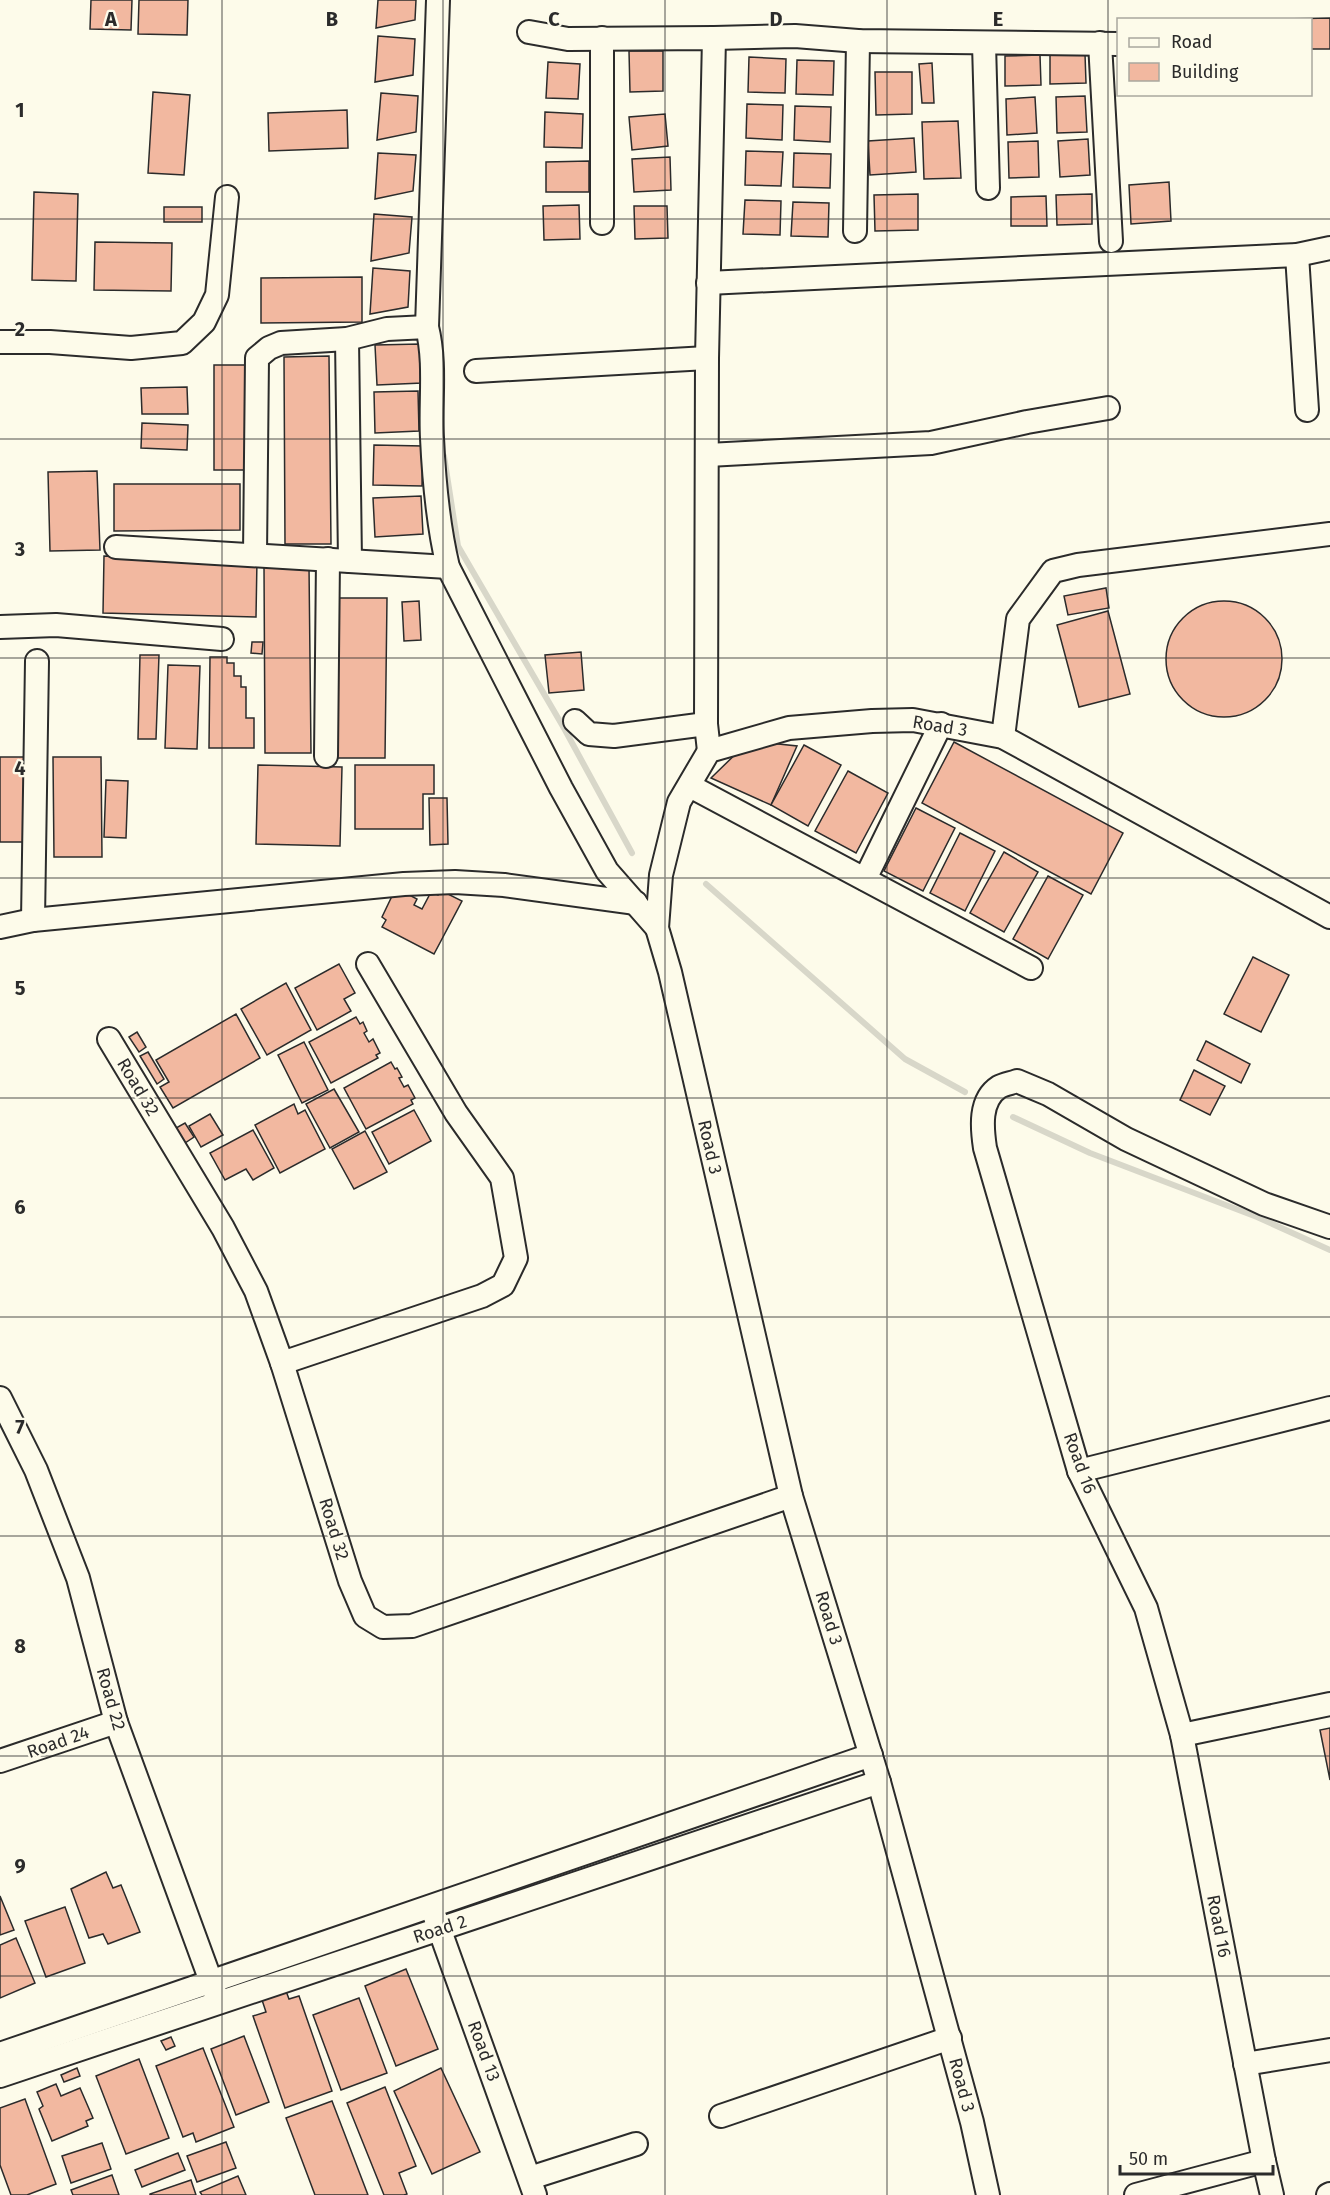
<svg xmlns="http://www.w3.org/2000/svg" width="1330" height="2195" font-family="'Fira Sans',sans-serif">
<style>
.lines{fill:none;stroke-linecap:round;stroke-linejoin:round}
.stream{stroke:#d8d7c9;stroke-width:6}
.building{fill:#f2b8a0;stroke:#2b2b2b;stroke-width:1.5}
.minor-casing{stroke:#2b2b2b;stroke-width:26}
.minor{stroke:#fdfbea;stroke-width:22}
.grid{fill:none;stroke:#2b2b2b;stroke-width:1.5;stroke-opacity:0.55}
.labels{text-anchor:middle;stroke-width:4.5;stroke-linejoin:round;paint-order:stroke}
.street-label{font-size:18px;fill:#2b2b2b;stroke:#fdfbea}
.grid-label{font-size:20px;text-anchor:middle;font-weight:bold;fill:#2b2b2b;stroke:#fdfbea;stroke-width:4.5;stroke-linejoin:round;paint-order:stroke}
</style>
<rect width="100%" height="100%" fill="#fdfbea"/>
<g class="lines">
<!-- stream -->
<g class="stream">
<path d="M444,456L458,546L565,730L632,853"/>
<path d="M706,884L905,1059L965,1092"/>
<path d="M1013,1117L1090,1153L1257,1217L1330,1250"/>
</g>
</g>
<!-- building -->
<g class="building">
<path d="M91,0H132L131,30L90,29Z"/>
<path d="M139,0H188L187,35L138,34Z"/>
<path d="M378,0H416L415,20L376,28Z"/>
<path d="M1330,18V49H1310V20H1237Z"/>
<path d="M378,36L415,39L413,75L375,82Z"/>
<path d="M629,51H663V91L630,92Z"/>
<path d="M1050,54H1085L1086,83L1050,84Z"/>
<path d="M1040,55L1041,85L1005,86V56Z"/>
<path d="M749,57L786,59L785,93L748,92Z"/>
<path d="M797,60L834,61L833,95L796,94Z"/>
<path d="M548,62L580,64L578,99L546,98Z"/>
<path d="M932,63L934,103H922L919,64Z"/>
<path d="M875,72H912V114L876,115Z"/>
<path d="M153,92L190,95L184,175L148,173Z"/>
<path d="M381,93L418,96L416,132L377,140Z"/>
<path d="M1085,96L1087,132L1057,133L1056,97Z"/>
<path d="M1035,97L1037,133L1007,135L1006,99Z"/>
<path d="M747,104L783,105L782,140L746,138Z"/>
<path d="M795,106L831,107L830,142L794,140Z"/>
<path d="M347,110L348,148L269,151L268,113Z"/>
<path d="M545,112L583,114L582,148L544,147Z"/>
<path d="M665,114L668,146L632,150L629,117Z"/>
<path d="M958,121L961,178L924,179L922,122Z"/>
<path d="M914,138L916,172L870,175L868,141Z"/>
<path d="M1088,139L1090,175L1060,177L1058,141Z"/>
<path d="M1038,141L1039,177L1009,178L1008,142Z"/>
<path d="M746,151L783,152L781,186L745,185Z"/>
<path d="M378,153L416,155L413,191L375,199Z"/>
<path d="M794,153L831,154L830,188L793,187Z"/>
<path d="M670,157L671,190L634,192L632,159Z"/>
<path d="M589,161V192H546V162Z"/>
<path d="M1169,182L1171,221L1131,224L1129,185Z"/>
<path d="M34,192L78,194L76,281L32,280Z"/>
<path d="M918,194V230L875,231L874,195Z"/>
<path d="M1092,194V224L1057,225L1056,195Z"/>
<path d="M1046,196L1047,226H1011V197Z"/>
<path d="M745,200L781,201L780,235L743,234Z"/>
<path d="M793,202L829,203L828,237L791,236Z"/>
<path d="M579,205L580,239L544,240L543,206Z"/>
<path d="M634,206H667L668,238L635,239Z"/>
<rect x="164" y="207" width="38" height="15"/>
<path d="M374,214L412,217L409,253L371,261Z"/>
<path d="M95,242L172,243L171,291L94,290Z"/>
<path d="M373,268L410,271L408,307L370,314Z"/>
<path d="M362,277V322L261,323V278Z"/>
<path d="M420,344L422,383L377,385L375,345Z"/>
<path d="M329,356L331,544H285L284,357Z"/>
<rect x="214" y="365" width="32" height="105"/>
<path d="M187,387L188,414H142L141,388Z"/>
<path d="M418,391L419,431L375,433L374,392Z"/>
<path d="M142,423L188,425L187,450L141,448Z"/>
<path d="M374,445L423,446L422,486L373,485Z"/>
<path d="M97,471L100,550L50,551L48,472Z"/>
<path d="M114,484H240V530L114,531Z"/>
<path d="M421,496L423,534L375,537L373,498Z"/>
<path d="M104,556L257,559L256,617L103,613Z"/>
<path d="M264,566H309L311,753H265Z"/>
<path d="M1106,588L1109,608L1068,615L1064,596Z"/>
<path d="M339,598H387L385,758H337Z"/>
<path d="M419,601L421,640L404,641L402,602Z"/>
<circle cx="1224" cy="659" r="58"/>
<path d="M1108,611L1130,694L1079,707L1057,625Z"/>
<path d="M252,642H263L262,654L251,653Z"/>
<path d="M581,652L584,690L549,693L545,655Z"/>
<path d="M140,655H159L156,739H138Z"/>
<path d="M210,657H227V663H234V676H241V687H246V718H254V748H209Z"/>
<path d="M168,665L200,666L197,749L165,748Z"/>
<path d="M749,741L797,746L771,805L711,778Z"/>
<path d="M954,742L1123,833L1091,894L922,803Z"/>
<path d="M804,745L841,765L808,826L771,805Z"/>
<path d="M0,757H30L28,842H0Z"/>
<path d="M53,757H101L102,857H54Z"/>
<path d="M258,765L342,767L340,846L256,844Z"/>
<path d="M355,765H434V794H423V829H355Z"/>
<path d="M848,771L888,793L856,853L815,831Z"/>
<path d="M106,780L128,781L126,838L104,837Z"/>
<path d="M429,798H447L448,844L430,845Z"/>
<path d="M916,808L955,828L923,891L884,871Z"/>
<path d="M960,833L995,851L965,911L930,893Z"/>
<path d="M1004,852L1038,872L1004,932L970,913Z"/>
<path d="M1048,876L1083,895L1048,959L1013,939Z"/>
<path d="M400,890L417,899L414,905L422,909L431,892L438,895L440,890L462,901L434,954L382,927L386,920L382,917L393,894L397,896Z"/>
<path d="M1253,957L1289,975L1261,1032L1224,1014Z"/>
<path d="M339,964L355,993L344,999L351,1011L317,1030L295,988Z"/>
<path d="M286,983L311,1030L267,1055L241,1009Z"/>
<path d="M236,1014L260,1058L173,1108L160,1087L169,1082L156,1060Z"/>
<path d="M356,1017L360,1024L363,1022L367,1031L364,1033L369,1042L373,1039L380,1053L376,1055L378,1058L331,1083L309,1042Z"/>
<path d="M137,1032L146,1047L139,1052L129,1037Z"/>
<path d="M1206,1041L1250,1064L1241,1083L1197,1060Z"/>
<path d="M304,1042L328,1090L302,1103L278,1055Z"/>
<path d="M148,1052L164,1079L157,1084L140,1056Z"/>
<path d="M391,1062L395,1069L397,1068L402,1077L399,1078L404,1087L408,1085L415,1098L411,1100L413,1104L366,1129L344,1088Z"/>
<path d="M1194,1070L1225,1086L1210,1115L1180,1100Z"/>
<path d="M334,1089L359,1132L330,1148L306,1104Z"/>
<path d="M294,1104L298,1114L305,1110L325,1149L280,1173L255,1125Z"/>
<path d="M414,1110L431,1141L389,1164L372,1132Z"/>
<path d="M210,1114L223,1135L201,1147L189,1126Z"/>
<path d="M185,1123L194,1137L185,1143L176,1128Z"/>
<path d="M253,1130L274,1168L253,1180L246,1169L225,1180L210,1153Z"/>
<path d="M365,1131L387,1172L354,1189L332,1149Z"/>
<path d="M1330,1728V1780L1320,1730Z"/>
<path d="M106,1872L113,1888L121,1885L140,1932L108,1944L103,1934L89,1938L71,1889Z"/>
<path d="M0,1896L14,1930L0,1935Z"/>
<path d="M65,1907L85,1963L46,1977L25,1921Z"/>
<path d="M16,1938L35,1983L0,1998V1945Z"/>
<path d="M406,1969L438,2049L396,2066L365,1986Z"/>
<path d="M286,1991L289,1999L299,1996L332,2091L285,2108L253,2016L266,2012L262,2000Z"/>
<path d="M359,1998L387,2073L341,2090L313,2015Z"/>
<path d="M244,2036L269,2102L236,2115L211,2049Z"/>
<path d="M171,2037L175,2046L166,2050L161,2041Z"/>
<path d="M203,2048L234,2127L196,2142L193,2133L183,2137L156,2066Z"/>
<path d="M139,2059L169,2138L126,2154L96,2076Z"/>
<path d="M77,2068L80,2076L64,2082L61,2075Z"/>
<path d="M441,2068L480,2152L432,2174L394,2091Z"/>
<path d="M56,2084L61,2096L80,2088L93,2118L86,2121L88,2126L52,2141L39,2109L43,2106L37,2092Z"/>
<path d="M385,2087L416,2166L399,2173L407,2194L404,2195H384L347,2103Z"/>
<path d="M25,2099L56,2184L27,2195H11L0,2165V2108Z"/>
<path d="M332,2101L368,2195H315L286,2118Z"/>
<path d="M226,2142L236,2168L197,2182L187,2156Z"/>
<path d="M102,2143L111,2169L71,2183L62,2156Z"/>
<path d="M178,2153L185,2170L142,2187L135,2170Z"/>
<path d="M112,2175L119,2195H73L71,2190Z"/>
<path d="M238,2176L246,2195H202L200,2192Z"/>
<path d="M191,2180L196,2195H150V2194Z"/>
</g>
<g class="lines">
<defs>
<g id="minor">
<path d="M529,32L568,39L714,38L707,358L706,724L709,751"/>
<path d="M602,38V223"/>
<path d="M714,38L795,36L858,41L1118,44"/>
<path d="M1100,43L1111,241"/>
<path d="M984,44L988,188"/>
<path d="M855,231L858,41"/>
<path d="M1297,255L1307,410"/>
<path d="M708,283L1297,255L1330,248"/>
<path d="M427,327L438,0"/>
<path d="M347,339L350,561"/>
<path d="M0,342H50L131,348L182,343L204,322L217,295L227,197"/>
<path d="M476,371L707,358"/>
<path d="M708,455L931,443L1027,422L1108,408"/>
<path d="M116,547L448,567"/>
<path d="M255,555L257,358L269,348L281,343L347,339L387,329L427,327C436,363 430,401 432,438C434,481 438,525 448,567L561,788L607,871L657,928"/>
<path d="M0,627L56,625L222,639"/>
<path d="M575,721L589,734L614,736L706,724"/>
<path d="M1003,737L1018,619L1053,571L1078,565L1330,534"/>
<path d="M326,756L328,559"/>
<path d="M690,786L1031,968"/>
<path d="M865,879L941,724"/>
<path d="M33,920L37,661"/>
<path d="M0,927L33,920L404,884L455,882L504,885L636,903"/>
<path d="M109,1039L223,1228L256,1291L282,1363L350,1581L365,1616L383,1627L412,1626L791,1496"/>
<path d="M282,1363L482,1296L503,1285L516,1258L502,1178L456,1113L368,964"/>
<path d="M0,1398L36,1470L78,1578L116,1722L216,1995"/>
<path d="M1079,1471L1330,1408"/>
<path d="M1182,1735L1330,1704"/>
<path d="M0,1761L116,1722"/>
<path d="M434,1914L535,2195"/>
<path d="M0,2054L871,1755"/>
<path d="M1245,2064L1330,2050"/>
<path d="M0,2076L879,1782"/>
<path d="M721,2116L950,2038"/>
<path d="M530,2178L636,2144"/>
<path d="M988,2195L972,2122L879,1782L791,1496L670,972L657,928L661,875L679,802L709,751L789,728L872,721L913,720L1003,737L1330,917"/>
<path d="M1136,2195L1264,2161"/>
<path d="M1272,2195L1264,2161L1182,1735L1146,1608L1079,1471L985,1148C982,1128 979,1100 999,1087C1004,1084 1012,1083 1017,1081L1048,1094L1126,1139L1264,1204L1330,1227"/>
<path d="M1328,2195L1330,2194"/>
</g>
</defs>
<!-- minor casing -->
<use href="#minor" class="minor-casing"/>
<!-- minor -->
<use href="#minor" class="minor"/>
</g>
<!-- grid -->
<path class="grid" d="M222,0V2195M443,0V2195M665,0V2195M887,0V2195M1108,0V2195M0,219H1330M0,439H1330M0,658H1330M0,878H1330M0,1098H1330M0,1317H1330M0,1536H1330M0,1756H1330M0,1976H1330"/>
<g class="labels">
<!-- street labels -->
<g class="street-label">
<text transform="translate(940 726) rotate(9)" y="6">Road 3</text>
<text transform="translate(138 1087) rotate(59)" y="6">Road 32</text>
<text transform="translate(710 1147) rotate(77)" y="6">Road 3</text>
<text transform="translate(1080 1463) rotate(70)" y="6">Road 16</text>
<text transform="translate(334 1529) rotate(73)" y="6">Road 32</text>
<text transform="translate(829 1618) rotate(73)" y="6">Road 3</text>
<text transform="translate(111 1699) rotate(74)" y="6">Road 22</text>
<text transform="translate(58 1742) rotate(-19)" y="6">Road 24</text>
<text transform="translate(1219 1926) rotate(79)" y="6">Road 16</text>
<text transform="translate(440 1929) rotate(-18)" y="6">Road 2</text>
<text transform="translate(484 2051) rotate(70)" y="6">Road 13</text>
<text transform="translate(962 2085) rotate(75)" y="6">Road 3</text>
</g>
</g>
<g class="grid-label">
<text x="111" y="26">A</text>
<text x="332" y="26">B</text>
<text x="554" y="26">C</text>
<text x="776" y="26">D</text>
<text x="998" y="26">E</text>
<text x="20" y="117">1</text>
<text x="20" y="336">2</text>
<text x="20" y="556">3</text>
<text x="20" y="775">4</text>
<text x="20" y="995">5</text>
<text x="20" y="1214">6</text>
<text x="20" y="1434">7</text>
<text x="20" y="1653">8</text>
<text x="20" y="1873">9</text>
</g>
<!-- legend -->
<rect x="1117" y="18" width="195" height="78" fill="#fdfbea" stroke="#a9a89e" stroke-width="1.5"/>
<rect x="1129" y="38" width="30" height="9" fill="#fdfbea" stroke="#a9a89e" stroke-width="1.5"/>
<text x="1171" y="48" font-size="18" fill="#2b2b2b">Road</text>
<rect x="1129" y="63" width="30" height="18" fill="#f2b8a0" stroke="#a9a89e" stroke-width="1.5"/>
<text x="1171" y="78" font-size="18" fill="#2b2b2b">Building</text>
<!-- scale -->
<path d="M1120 2165v9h153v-9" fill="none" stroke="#2b2b2b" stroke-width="3"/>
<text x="1129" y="2165" font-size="18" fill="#2b2b2b" stroke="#fdfbea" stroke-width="4.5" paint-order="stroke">50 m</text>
</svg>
